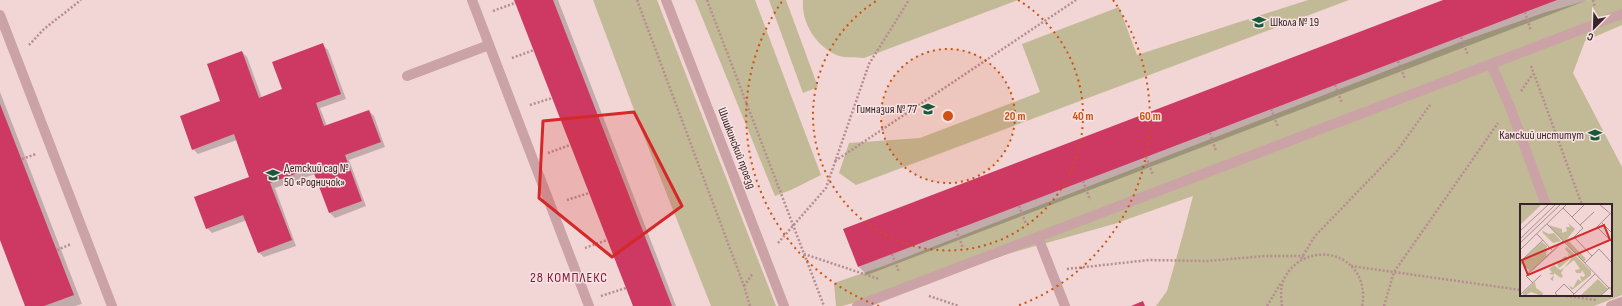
<svg xmlns="http://www.w3.org/2000/svg" width="1622" height="306" font-family="'Sofia Sans Condensed',sans-serif">
<style>
.green{fill:#c2b996;fill-rule:evenodd}
.shadow{fill:#0003}
.building{fill:#cd3963}
.lines{fill:none;stroke-linecap:round;stroke-linejoin:round}
.path{stroke:#b68c90;stroke-width:2.5;stroke-dasharray:2 2;stroke-linecap:butt}
.minor{stroke:#cba2a5;stroke-width:10}
.marked{fill:#d62828;fill-opacity:0.2;stroke:#d62828;stroke-width:3;stroke-linejoin:round}
.ring{fill:none;stroke:#cd5110;stroke-width:2;stroke-dasharray:2 4}
.labels{text-anchor:middle;stroke-width:3;stroke-linejoin:round;paint-order:stroke}
.poi-label{font-size:12px;fill:#352528;stroke:#fae3e2;text-anchor:start}
.street-label{font-size:12px;fill:#352528;stroke:#fae3e2}
.quarter-label{font-size:14px;letter-spacing:1px;fill:#881939;stroke:#fae3e2}
.inset-road{fill:none;stroke:#a68f90;stroke-width:1}
.view{fill:#d62828;fill-opacity:0.15;stroke:#d62828;stroke-width:2}
.inset-edge{fill:none;stroke:#352528;stroke-width:2}
.centre{fill:#cd5110;stroke:#fae3e2;stroke-width:2}
.ring-label{font-size:12px;text-anchor:middle;font-weight:bold;fill:#cd5110;stroke:#fae3e2;stroke-width:3;stroke-linejoin:round;paint-order:stroke}
</style>
<rect width="100%" height="100%" fill="#f2d6d6"/>
<!-- green -->
<g class="green">
<path d="M593,0H657L776,306H711L643,134Z"/>
<path d="M695,0H755L821,175L791,190L775,196Z"/>
<path d="M769,0H786L818,87L803,93Z"/>
<path d="M803,0H1018L864,58C856,57 846,58 839,56C817,48 801,23 803,0Z"/>
<path d="M1308,0H1349L856,185L839,173L849,143L920,138L1040,92L1022,44L1119,7L1137,55Z"/>
<path d="M1589,0H1622V25L1585,41L1573,73L1622,167V295L1594,306H1156L1167,291L1182,238L1193,196L1114,224L1011,253L891,293L842,306H836L834,283L881,267L1463,41L1543,13ZM1521,205H1611V295H1521Z"/>
</g>
<!-- shadow -->
<g class="shadow">
<path d="M515,0H558L676,306H634Z"/>
<path d="M1445,0H1588L867,275L859,267Z"/>
<path d="M323,45L328,50L346,99L320,108L327,126L369,111L374,116L385,147L349,160L366,206L335,218L330,213L315,174L275,188L296,246L264,257L258,252L247,220L212,233L207,228L251,177L237,140L198,154L193,149L221,101L242,52L247,57L262,98L283,90Z"/>
<path d="M0,92L82,304L75,306H27L0,238Z"/>
</g>
<!-- building -->
<g class="building">
<path d="M514,0H553L672,306H633Z"/>
<path d="M1443,0H1557L858,267L843,229Z"/>
<path d="M323,43L341,94L316,103L324,126L369,110L381,142L345,155L362,201L329,213L312,168L270,183L292,240L258,253L243,215L206,229L194,197L249,177L234,134L192,150L180,116L220,101L207,64L242,51L259,98L282,89L272,62Z"/>
<path d="M0,104L74,295L44,306H25L0,240Z"/>
<path d="M1143,301L1145,306H1131Z"/>
</g>
<g class="lines">
<!-- path -->
<g class="path">
<path d="M637,0L744,286L750,306"/>
<path d="M707,0L824,306"/>
<path d="M1593,0L1595,7"/>
<path d="M493,11L515,3"/>
<path d="M1525,12L1531,31"/>
<path d="M1461,37L1468,55"/>
<path d="M29,45L44,29L81,0"/>
<path d="M512,58L534,50"/>
<path d="M1398,61L1405,79"/>
<path d="M1531,66L1582,205"/>
<path d="M1335,85L1342,103"/>
<path d="M1521,91L1533,74"/>
<path d="M530,105L552,98"/>
<path d="M1271,109L1278,127"/>
<path d="M1210,133L1216,151"/>
<path d="M548,153L570,145"/>
<path d="M1146,157L1153,175"/>
<path d="M22,159L36,154"/>
<path d="M835,161L1076,0"/>
<path d="M1083,181L1090,200"/>
<path d="M567,200L589,193"/>
<path d="M1019,206L1026,224"/>
<path d="M956,230L963,248"/>
<path d="M778,243L826,188L869,64L909,0"/>
<path d="M585,248L607,240"/>
<path d="M57,250L71,244"/>
<path d="M804,254L879,279"/>
<path d="M892,254L899,272"/>
<path d="M1301,259L1315,236L1397,151L1430,105"/>
<path d="M1351,266L1521,290"/>
<path d="M1067,269L1149,260L1208,261L1265,256H1304"/>
<path d="M744,286L753,273"/>
<path d="M1558,295L1596,300"/>
<path d="M601,296L626,288"/>
<path d="M929,296L959,306"/>
<path d="M1267,306L1281,283"/>
<path d="M1282,306C1281,297 1280,287 1284,279C1300,246 1349,246 1361,282C1363,289 1364,298 1362,306"/>
<path d="M1384,306L1394,272L1498,123"/>
</g>
<!-- minor -->
<g class="minor">
<path d="M472,0L589,306"/>
<path d="M666,0L784,306"/>
<path d="M0,15L112,306"/>
<path d="M1491,64L1510,107L1546,205"/>
<path d="M407,76L489,45"/>
<path d="M1038,237L1065,306"/>
<path d="M857,306L1622,14"/>
<path d="M1611,306L1622,302"/>
</g>
</g>
<!-- marked area -->
<path class="marked" d="M634,112L682,206L612,257L539,198L543,121Z"/>
<!-- distance rings -->
<circle cx="948" cy="116" r="67" fill="#cd5110" fill-opacity=".12"/>
<g class="ring">
<circle cx="948" cy="116" r="67"/>
<path d="M1018 0A135 135 0 1 1 878 0"/>
<path d="M879 306A202 202 0 0 1 783 0M1113 0A202 202 0 0 1 1017 306"/>
</g>
<!-- icons -->
<defs>
<symbol id="school-bare" viewBox="-9 -9 18 18"><path d="M0-5L7-2L0 1L-7-2ZM-4 1L0 2.5L4 1V4Q0 6-4 4Z" fill="#18583b" stroke="#fae3e2" stroke-width="2.5" paint-order="stroke"/></symbol>
<symbol id="university-bare" viewBox="-9 -9 18 18"><path d="M0-5L7-2L0 1L-7-2ZM-4 1L0 2.5L4 1V4Q0 6-4 4Z" fill="#18583b" stroke="#fae3e2" stroke-width="2.5" paint-order="stroke"/></symbol>
</defs>
<g fill-rule="evenodd">
<use href="#school-bare" x="1249" y="12" width="20" height="20"/>
<use href="#school-bare" x="918" y="99" width="20" height="20"/>
<use href="#university-bare" x="1585" y="125" width="20" height="20"/>
<use href="#school-bare" x="263" y="165" width="20" height="20"/>
</g>
<g class="labels">
<!-- poi labels -->
<g class="poi-label">
<text x="1270" y="26">Школа № 19</text>
<text x="917" y="113" text-anchor="end">Гимназия № 77</text>
<text x="1584" y="139" text-anchor="end">Камский институт</text>
<text x="284" y="172">Детский сад №<tspan x="284" dy="14">50 «Родничок»</tspan></text>
</g>
<!-- street labels -->
<g class="street-label">
<text transform="translate(737 148) rotate(69)" y="4">Шишкинский проезд</text>
</g>
<!-- quarter labels -->
<g class="quarter-label">
<text x="569" y="282">28 КОМПЛЕКС</text>
</g>
</g>
<!-- overview -->
<g transform="translate(1520 204)">
<rect width="92" height="92" fill="#f2d6d6"/>
<path d="M0,0H22L0,21ZM48,19L55,25L47,35L66,55L64,58L28,21L42,25V29L47,27L46,23H50ZM23,27L29,30L34,29L41,37L33,39L22,28ZM22,38L27,42L26,52L42,40L6,72L9,66L2,60L0,61V58ZM47,43L71,67V71L52,86L48,81L53,84L58,75L62,78L60,72L64,73L65,71L62,66L61,69H56L55,66L60,65L54,56L44,64L51,55L47,49L52,53L45,45ZM45,52L50,55L39,64L37,60ZM34,61L40,66L44,64L41,69L43,72L41,74L34,69L33,77L30,75L34,71L29,70L32,68L29,65ZM78,75L88,85L80,92H60ZM15,78L16,84L23,89L22,92L11,88L4,92L3,89Z" fill="#c2b996"/>
<path class="inset-road" d="M79,0L92,11M43,4L63,24L54,33L72,52M90,10L77,23L92,38M52,13L65,0M81,18L92,29M27,20L89,84H92M60,21L74,8M0,27L29,0M17,30L32,46M0,35L36,0M0,39L41,0M0,46L47,0M0,58L23,36M65,59L79,45L92,59M13,79L6,72L43,37M0,91L21,71M38,92L35,89L44,80L54,90M52,92L75,70M80,92L89,84"/>
<path class="view" d="M84,21L90,36L8,71L2,56Z"/>
<rect width="92" height="92" class="inset-edge"/>
</g>
<circle cx="948" cy="116" r="6" class="centre"/>
<g class="ring-label">
<text x="1015" y="120">20 m</text>
<text x="1083" y="120">40 m</text>
<text x="1150" y="120">60 m</text>
</g>
<!-- north arrow -->
<g transform="translate(1594 28) rotate(203)" stroke="#fae3e2" stroke-width="3" paint-order="stroke">
<path d="M0-3L7 15L0 10L-7 15Z" fill="#352528"/>
<text y="-6" font-size="11" font-weight="bold" text-anchor="middle" fill="#352528">С</text>
</g>
</svg>
